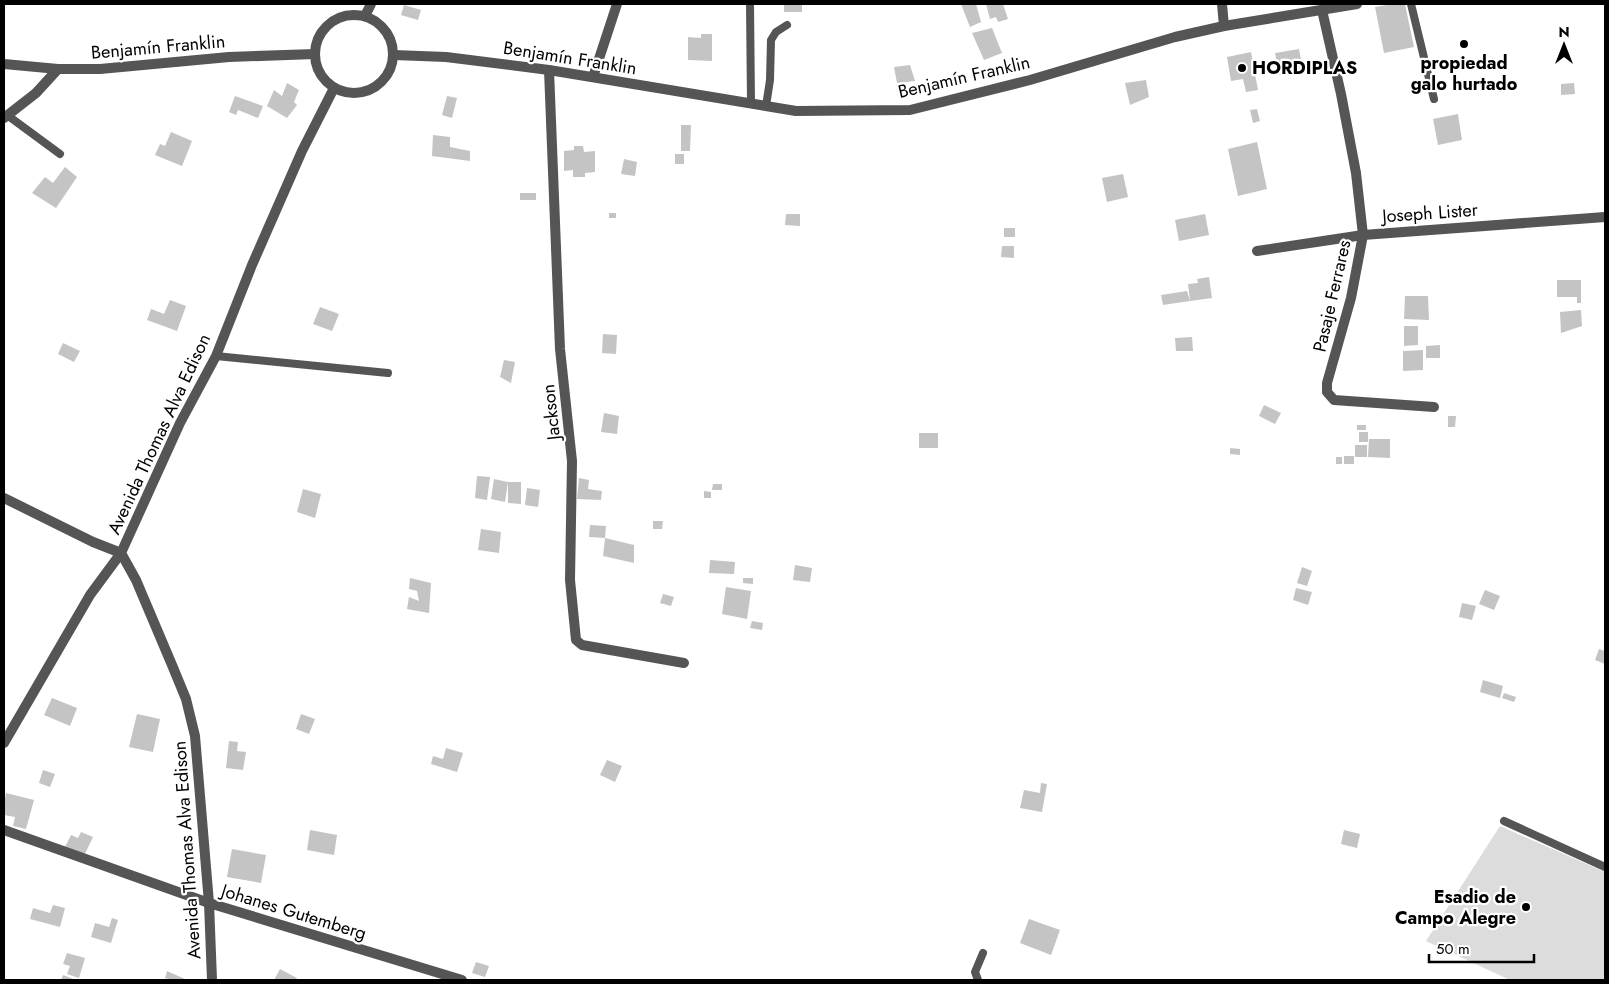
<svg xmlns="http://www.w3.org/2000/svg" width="1609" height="984" font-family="Jost,sans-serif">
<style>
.pitch{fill:#dcdcdc}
.building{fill:#c4c4c4}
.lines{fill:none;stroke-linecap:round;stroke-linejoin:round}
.service{stroke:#555;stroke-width:8}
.minor{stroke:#555;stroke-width:10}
.tertiary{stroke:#555;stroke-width:10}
.poi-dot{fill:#000;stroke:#fff;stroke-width:2}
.labels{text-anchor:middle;stroke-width:4.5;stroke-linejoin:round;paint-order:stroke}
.street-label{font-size:18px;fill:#000;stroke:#fff}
.poi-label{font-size:18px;font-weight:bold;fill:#000;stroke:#fff}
</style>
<rect width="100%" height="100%" fill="#fff"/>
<!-- pitch -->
<path class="pitch" d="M1500,826L1605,872V980H1510L1426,941Z"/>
<!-- building -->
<g class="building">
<rect x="784" y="4" width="18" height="8"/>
<path d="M961,4H976L981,22L970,27Z"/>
<path d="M986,4H1003L1008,19L998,22L996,17L990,19Z"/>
<path d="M1393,4H1405L1414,47L1384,53L1375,7Z"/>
<path d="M404,5L421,10L418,20L401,15Z"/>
<path d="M992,28L1002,53L984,60L972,33Z"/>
<path d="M701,34H712V61L688,60V37L701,38Z"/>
<path d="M1299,49L1303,70L1279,75L1275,53Z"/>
<path d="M1251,52L1258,90L1246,92L1243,79L1231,81L1227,57Z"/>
<path d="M910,65L915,81L897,83L894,67Z"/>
<path d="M1146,80L1149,97L1130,105L1125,83Z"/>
<path d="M287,83L299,90L294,102L297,105L287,118L267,106L274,90L282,96Z"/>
<path d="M1574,83L1575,94L1561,95V84Z"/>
<path d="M235,96L263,106L258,118L238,110L236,115L229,112Z"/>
<path d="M447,96L457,98L452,118L442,115Z"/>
<path d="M1257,109L1260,121L1253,123L1250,110Z"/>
<path d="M1458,114L1462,140L1438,145L1433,119Z"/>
<path d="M681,125H691L690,151H681Z"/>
<path d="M171,132L192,141L182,166L155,155L160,144L165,146Z"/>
<path d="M433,135L450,137V147L470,151V161L432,156Z"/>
<path d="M1257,142L1267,189L1238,196L1228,149Z"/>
<path d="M574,146H583L584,152L595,151V172L585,173V177H573V170L564,171V151L574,150Z"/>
<rect x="675" y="154" width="9" height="10"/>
<path d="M624,159L637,162L635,176L621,174Z"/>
<path d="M65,167L77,177L56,208L32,193L45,177L53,183Z"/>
<path d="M1123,174L1128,197L1107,202L1102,178Z"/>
<rect x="520" y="193" width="16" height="7"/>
<rect x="609" y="213" width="7" height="5"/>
<path d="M786,214H800V226L785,225Z"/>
<path d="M1205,214L1209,235L1179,241L1175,220Z"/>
<rect x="1004" y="228" width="11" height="9"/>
<path d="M1002,246H1014V258L1001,257Z"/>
<path d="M1209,277L1212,298L1190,301L1188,284L1198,283L1197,279Z"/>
<path d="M1557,280H1581V303H1577V297H1557Z"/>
<path d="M1187,291L1190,301L1163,305L1161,295Z"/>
<path d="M1405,296H1428L1429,320L1404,319Z"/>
<path d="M170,300L186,306L177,331L147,320L151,309L164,314Z"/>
<path d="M320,307L339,314L332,331L313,324Z"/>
<path d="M1581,310L1582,326L1561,333L1560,312Z"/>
<path d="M1404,326H1418V345L1404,346Z"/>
<path d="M603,334L617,335L616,354L602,353Z"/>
<path d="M1192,337L1193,351H1176L1175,338Z"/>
<path d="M63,343L80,351L74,362L58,354Z"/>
<path d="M1440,345V358H1426V346Z"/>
<path d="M1423,350V370L1403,371V351Z"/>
<path d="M504,360L515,362L511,383L500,377Z"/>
<path d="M1264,405L1281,413L1275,424L1259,416Z"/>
<path d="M604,413L619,416L617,434L601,432Z"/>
<path d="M1448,416H1456L1455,427H1448Z"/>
<rect x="1357" y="425" width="9" height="5"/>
<rect x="1359" y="432" width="9" height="10"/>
<rect x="919" y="433" width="19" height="15"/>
<path d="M1369,439H1390V458L1368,457Z"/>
<rect x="1355" y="445" width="12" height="12"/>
<path d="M1230,448L1240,449V455L1230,454Z"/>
<rect x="1344" y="456" width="10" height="8"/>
<rect x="1336" y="457" width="6" height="7"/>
<path d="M477,476L490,477L487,500L475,498Z"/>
<path d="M579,478L589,480L588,489L602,491L601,500L577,499Z"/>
<path d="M494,479L508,482L505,502L491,499Z"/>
<path d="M508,482H521V504L508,503Z"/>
<path d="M713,484H722V490H712Z"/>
<path d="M527,488L540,490L538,507L525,505Z"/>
<path d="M303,489L321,494L315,518L297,512Z"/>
<path d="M704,491L711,492V498H704Z"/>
<path d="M653,521H663L662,529H653Z"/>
<path d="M590,525L606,526L605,538L589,537Z"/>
<path d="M481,529L501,532L499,553L478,550Z"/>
<path d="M605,538L634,545V563L603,556Z"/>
<path d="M710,560L735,562L734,574L709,573Z"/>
<path d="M795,565L812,568L810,582L793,580Z"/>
<path d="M1302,567L1312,571L1307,586L1297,583Z"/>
<path d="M410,578L431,583L429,613L407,609L409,597L419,601L417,591L409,589Z"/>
<path d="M743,578H753V584L743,583Z"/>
<path d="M726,587L751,591L747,619L722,614Z"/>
<path d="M1296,588L1312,592L1308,605L1293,600Z"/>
<path d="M1485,590L1500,596L1494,610L1479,604Z"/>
<path d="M663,594L674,597L671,606L660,603Z"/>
<path d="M1462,603L1476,606L1472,620L1459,617Z"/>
<path d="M752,621L763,623L762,630L750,628Z"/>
<path d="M1599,649L1605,651V664L1595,660Z"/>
<path d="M1483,680L1503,686L1500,698L1480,692Z"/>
<path d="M1504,693L1516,697L1514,702L1502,698Z"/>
<path d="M52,698L77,708L70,726L44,715Z"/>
<path d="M137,714L160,719L153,752L129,747Z"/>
<path d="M301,714L315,719L309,734L296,729Z"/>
<path d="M229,741L238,742L237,751L246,752L243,770L226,768Z"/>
<path d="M446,748L463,753L457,772L431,764L433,756L443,759Z"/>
<path d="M607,760L622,766L615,782L600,775Z"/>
<path d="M43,770L55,774L50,787L39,783Z"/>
<path d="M1041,783L1047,784L1042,812L1020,808L1024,790L1040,793Z"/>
<path d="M6,793L34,800L26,829L13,826L15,817L4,815V804Z"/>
<path d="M310,830L337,835L334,855L307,850Z"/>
<path d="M1344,830L1360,834L1357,848L1341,844Z"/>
<path d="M81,832L93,837L84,856L65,847L71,835L78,838Z"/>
<path d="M232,849L266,855L261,883L227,877Z"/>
<path d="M53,905L65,908L60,927L30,919L33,908L50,913Z"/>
<path d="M112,918L118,920L111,943L91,937L95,923L109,927Z"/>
<path d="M1029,919L1060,930L1051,955L1020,943Z"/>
<path d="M67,953L85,958L79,978L67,974L70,966L63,964Z"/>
<path d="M476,962L489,966L485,977L472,973Z"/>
<path d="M280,969L297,978L295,980H274Z"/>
<path d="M167,971L185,979V980H171L165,978Z"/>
<path d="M63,975L76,980H61Z"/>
</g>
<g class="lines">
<!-- service -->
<g class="service">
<path d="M750,4L751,103"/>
<path d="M1411,4L1434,99"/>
<path d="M766,106L770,80L771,40L776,32L787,25"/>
<path d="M7,115L60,154"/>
<path d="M216,356L388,373"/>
<path d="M1504,821L1605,867"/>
<path d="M978,980L975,972L983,953"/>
</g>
<!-- minor -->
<g class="minor">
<path d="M1222,4L1224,26"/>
<path d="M1322,10L1341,94L1356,173L1363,235L1351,298L1327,383V392L1334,400L1434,407"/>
<path d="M365,16L371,4"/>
<path d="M549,70L560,349L572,461L570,580L576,640L582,645L684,663"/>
<path d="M593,77L617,4"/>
<path d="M4,118L36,93L58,69"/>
<path d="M1257,251L1363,235L1605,217"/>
<path d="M4,498L93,542L121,553L90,595L4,743"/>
<path d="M4,830L209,903L462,980"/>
<path d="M212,980L209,903L195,736L186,699L172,665L136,580L121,553L180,423L216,356L252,265L302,151L334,88"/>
</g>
<!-- tertiary -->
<g class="tertiary">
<circle cx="354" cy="54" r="39"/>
<path d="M394,55L446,57L549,70L796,111L910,110L1030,80L1175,37L1224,26L1357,4"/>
<path d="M4,64L58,69H100L229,57L315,54"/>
</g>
</g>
<!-- markers -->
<g class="poi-dot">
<circle cx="1464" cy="44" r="5"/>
<circle cx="1242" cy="68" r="5"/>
<circle cx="1526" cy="907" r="5"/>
</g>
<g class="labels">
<!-- street labels -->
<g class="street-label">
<text transform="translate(158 47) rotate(-5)" y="6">Benjamín Franklin</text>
<text transform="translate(570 58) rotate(9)" y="6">Benjamín Franklin</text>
<text transform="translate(964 77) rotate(-13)" y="6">Benjamín Franklin</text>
<text transform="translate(1430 213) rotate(-4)" y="6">Joseph Lister</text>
<text transform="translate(1332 296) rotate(-77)" y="6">Pasaje Ferrares</text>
<text transform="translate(551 412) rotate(-96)" y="6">Jackson</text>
<text transform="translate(159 434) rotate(-65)" y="6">Avenida Thomas Alva Edison</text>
<text transform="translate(187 850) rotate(-94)" y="6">Avenida Thomas Alva Edison</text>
<text transform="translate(294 912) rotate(17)" y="6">Johanes Gutemberg</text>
</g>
<!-- poi labels -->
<g class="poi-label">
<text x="1464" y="69">propiedad<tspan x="1464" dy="21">galo hurtado</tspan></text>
<text x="1252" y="74" text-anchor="start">HORDIPLAS</text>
<text x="1516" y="903" text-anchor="end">Esadio de<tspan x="1516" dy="21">Campo Alegre</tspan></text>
</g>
</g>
<!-- border -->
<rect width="1609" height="984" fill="none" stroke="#000000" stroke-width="10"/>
<!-- north arrow -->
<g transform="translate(1564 45)" stroke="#ffffff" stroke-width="4" paint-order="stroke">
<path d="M0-4L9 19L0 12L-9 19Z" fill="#000000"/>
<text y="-8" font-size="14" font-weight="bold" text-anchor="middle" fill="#000000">N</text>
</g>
<!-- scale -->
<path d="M1429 954v8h105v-8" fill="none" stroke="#000000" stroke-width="2.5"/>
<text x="1436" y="954" font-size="15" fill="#000000" stroke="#ffffff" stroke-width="4" paint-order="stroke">50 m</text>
</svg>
